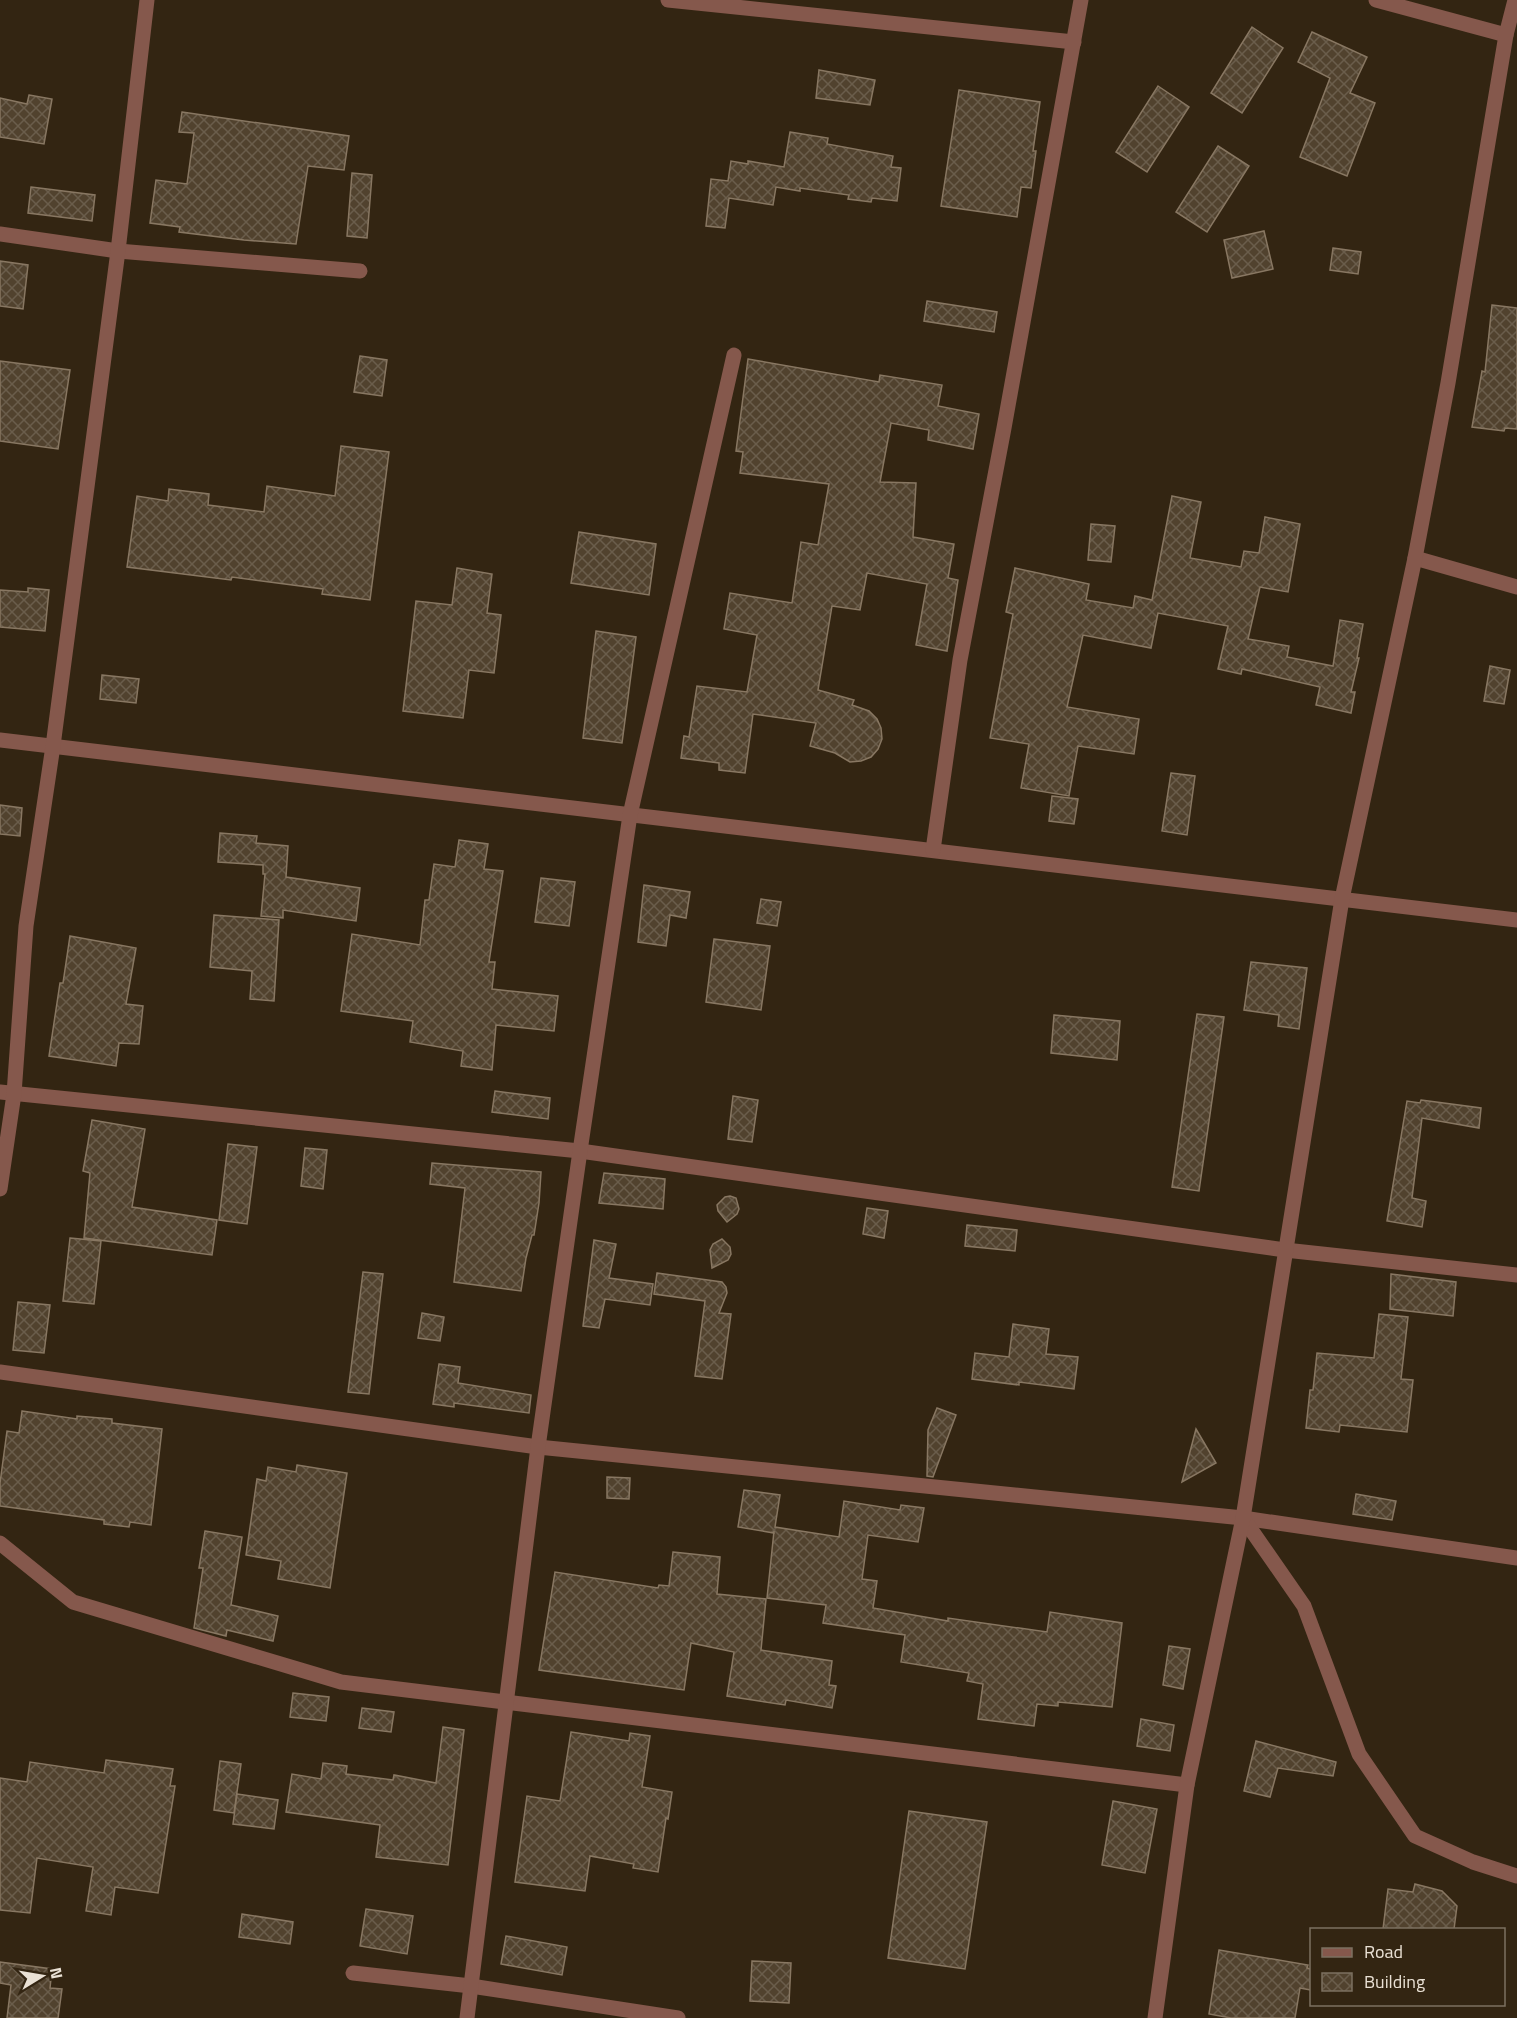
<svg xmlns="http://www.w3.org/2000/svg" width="1517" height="2018" font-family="'Titillium Web',sans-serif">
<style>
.building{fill:url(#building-cross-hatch);stroke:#887762;stroke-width:1.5}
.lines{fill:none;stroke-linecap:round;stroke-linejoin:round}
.minor{stroke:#85584c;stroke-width:15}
</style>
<defs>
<pattern id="building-cross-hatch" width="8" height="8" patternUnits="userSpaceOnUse" patternTransform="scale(1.5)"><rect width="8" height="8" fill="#51422e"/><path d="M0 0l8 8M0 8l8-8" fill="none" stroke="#6a5d4b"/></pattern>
</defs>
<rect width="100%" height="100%" fill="#332512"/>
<!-- building -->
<g class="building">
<path d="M1252,27L1283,48L1242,113L1211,93Z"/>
<path d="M1312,32L1367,57L1350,93L1375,103L1347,176L1300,157L1330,78L1298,62Z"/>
<path d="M819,70L875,80L870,105L816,98Z"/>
<path d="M1158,86L1189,107L1147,172L1116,152Z"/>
<path d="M959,90L1040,102L1033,151H1036L1031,188L1021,187L1017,217L941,206Z"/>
<path d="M29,95L52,99L44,144L0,137V98L27,104Z"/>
<path d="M182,112L349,136L344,170L308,166L296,244L244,240L179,232L180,227L150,223L156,180L187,184L194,133L179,132Z"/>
<path d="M790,132L828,138L827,144L893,156L891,167L901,168L897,201L872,198L871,202L848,199L849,195L800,188V191L776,187L773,205L729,198L725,228L706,226L711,179L728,181L731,161L748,164V161L784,167Z"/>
<path d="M1218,146L1249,166L1207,232L1176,212Z"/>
<path d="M352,173L372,175L367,238L347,236Z"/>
<path d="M31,187L95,195L92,221L28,213Z"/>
<path d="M1264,231L1273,269L1232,278L1224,240Z"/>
<path d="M1333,248L1361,252L1358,274L1330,270Z"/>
<path d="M0,261L28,265L23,309L0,306Z"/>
<path d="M927,301L997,312L994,332L924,321Z"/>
<path d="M1492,305L1517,308V429L1505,428L1504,431L1472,427L1482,371L1485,372Z"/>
<path d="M360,356L387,360L382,396L354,392Z"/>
<path d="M748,359L879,382L880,375L942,385L938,406L979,414L973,449L928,440L929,430L891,423L880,482L916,483L913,537L954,544L948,578L958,580L947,651L916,645L927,584L867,573L860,610L832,606L818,690L854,700L852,705L869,711L877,719L881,728L882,739L878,749L871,757L861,761L850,762L835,753L810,746L816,723L753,714L745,773L719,770V763L681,758L684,736L689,737L697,686L747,692L757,635L724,629L730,593L792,603L801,542L818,545L829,484L740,473L743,452L736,451Z"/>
<path d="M0,361L70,370L58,449L0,441Z"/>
<path d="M341,446L389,452L370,600L322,594L323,589L232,577L231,580L127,567L137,496L168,501L169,489L209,494L208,505L264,512L267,486L335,496Z"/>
<path d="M1172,496L1201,502L1190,558L1241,567L1244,551L1259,553L1265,517L1300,524L1288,592L1260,587L1248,639L1289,646L1287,657L1333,666L1340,620L1363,624L1357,658H1359L1351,692H1355L1351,713L1316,705L1320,687L1242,669L1241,674L1218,669L1228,626L1158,613L1151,648L1083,635L1067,707L1139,719L1134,754L1078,746L1069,796L1021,788L1029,744L990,738L1013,614L1006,612L1015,568L1089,584L1086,600L1133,608L1135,596L1152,600Z"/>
<path d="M1091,524L1115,526L1111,562L1088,560Z"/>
<path d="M579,532L656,544L649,595L571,583Z"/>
<path d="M457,568L492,574L487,613L501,615L494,673L469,670L463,718L403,711L416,601L452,605Z"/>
<path d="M28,588L49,590L45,631L0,627V590L28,592Z"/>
<path d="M596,631L636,637L622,743L583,738Z"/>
<path d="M1490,666L1510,670L1504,704L1484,701Z"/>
<path d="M102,675L139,679L136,703L100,699Z"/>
<path d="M1171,773L1195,776L1187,835L1162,831Z"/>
<path d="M1052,796L1078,799L1074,824L1049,821Z"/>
<path d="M0,805L22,808L20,836L0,834Z"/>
<path d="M220,833L257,836L256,843L288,846L286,877L360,888L356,921L283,910V918L261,916L265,874H263V865L218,862Z"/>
<path d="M459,840L488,844L484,869L503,871L489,962H495L492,989L558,996L554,1031L496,1025L492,1070L461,1066L463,1051L410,1042L413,1021L341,1011L352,934L420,945L425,900H429L434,864L455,867Z"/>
<path d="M541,878L575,882L569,926L535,922Z"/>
<path d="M644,885L690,892L686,918L670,915L666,946L638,942Z"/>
<path d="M761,899L781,902L777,926L757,923Z"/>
<path d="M214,915L279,920L274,1001L250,999L252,971L210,967Z"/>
<path d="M70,936L136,948L126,1004L143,1006L139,1044L119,1043L116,1066L49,1056L60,983H63Z"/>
<path d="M714,939L770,946L761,1010L706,1002Z"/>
<path d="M1251,962L1307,968L1299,1029L1278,1026L1279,1015L1244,1010Z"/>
<path d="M1197,1014L1224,1017L1199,1191L1172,1187Z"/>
<path d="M1054,1015L1120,1021L1117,1060L1051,1053Z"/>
<path d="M495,1091L550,1098L548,1119L492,1112Z"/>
<path d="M733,1096L758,1100L752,1142L728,1139Z"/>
<path d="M1421,1100L1481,1108L1479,1128L1422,1118L1412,1198L1426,1201L1422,1227L1387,1221L1407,1101L1420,1103Z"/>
<path d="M92,1120L145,1129L132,1207L217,1220L212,1255L84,1238L90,1173L83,1171Z"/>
<path d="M228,1144L257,1147L247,1224L219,1220Z"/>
<path d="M305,1148L327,1150L323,1189L301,1186Z"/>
<path d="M432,1163L541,1172L539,1203L534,1235H532L526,1258L521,1291L454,1282L465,1188L430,1184Z"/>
<path d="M604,1173L665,1179L663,1209L599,1203Z"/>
<path d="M730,1196L736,1198L739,1209L737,1214L727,1222L718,1211L717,1205L725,1197Z"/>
<path d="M867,1208L888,1211L884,1238L863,1234Z"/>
<path d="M967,1225L1017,1230L1015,1251L965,1246Z"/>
<path d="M70,1238L101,1241L94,1304L63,1301Z"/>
<path d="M722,1239L730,1247L731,1254L728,1260L712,1268L710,1250L713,1244Z"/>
<path d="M594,1240L616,1244L609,1278L653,1284L650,1305L605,1299L599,1328L583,1326Z"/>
<path d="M363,1272L383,1274L369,1394L348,1392Z"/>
<path d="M657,1273L722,1282L726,1287L727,1293L719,1313L731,1314L722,1379L695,1376L705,1301L654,1294Z"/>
<path d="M1391,1274L1456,1282L1453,1316L1390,1309Z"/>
<path d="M18,1302L50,1305L44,1353L13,1350Z"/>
<path d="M422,1313L444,1317L440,1341L418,1338Z"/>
<path d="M1379,1314L1408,1317L1401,1379L1413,1380L1407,1432L1340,1425L1339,1432L1306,1428L1310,1390H1313L1317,1353L1374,1358Z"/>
<path d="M1013,1324L1049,1329L1046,1354L1078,1357L1074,1389L1019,1382V1385L972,1379L975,1353L1009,1357Z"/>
<path d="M439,1364L460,1367L458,1383L531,1395L529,1413L454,1403V1407L433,1404Z"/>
<path d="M937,1408L956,1415L933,1477L927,1476L928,1430Z"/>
<path d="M22,1411L77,1419V1416L112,1419V1423L162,1429L151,1525L130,1522L129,1527L104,1524V1520L0,1506V1483L7,1431L19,1433Z"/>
<path d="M1196,1429L1216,1463L1182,1482Z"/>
<path d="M297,1465L347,1473L330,1588L278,1579L281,1561L246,1555L257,1479L266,1481L268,1467L296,1472Z"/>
<path d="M607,1477L630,1478L629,1499L607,1498Z"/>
<path d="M744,1490L780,1495L775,1527L839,1537L844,1501L900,1510L901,1505L924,1508L918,1542L868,1535L862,1579L877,1581L873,1608L948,1621V1618L1047,1632L1050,1612L1122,1623L1112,1707L1058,1702V1706L1037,1704L1034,1726L978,1719L983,1684L967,1681L969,1673L901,1662L905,1635L823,1623L826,1605L767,1598L774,1531V1533L738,1527Z"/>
<path d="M1356,1494L1396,1501L1392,1520L1353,1514Z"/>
<path d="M205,1531L242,1537L231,1605L278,1616L273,1641L227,1630L226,1636L194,1628L203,1568H199Z"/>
<path d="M673,1552L720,1557L717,1594L766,1599L761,1650L832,1661L829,1685L836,1686L832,1708L786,1700L785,1705L727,1696L734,1652L691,1643L684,1690L539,1670L555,1572L658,1588L659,1585L669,1586Z"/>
<path d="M1169,1646L1190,1649L1183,1689L1163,1685Z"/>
<path d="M293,1693L329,1697L326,1721L290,1717Z"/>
<path d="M362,1708L394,1712L391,1732L359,1728Z"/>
<path d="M1141,1719L1174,1725L1170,1751L1137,1746Z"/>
<path d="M443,1727L464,1730L448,1865L376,1857L380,1825L286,1812L292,1774L321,1779L323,1763L347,1766L346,1774L393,1780L394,1775L436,1783Z"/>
<path d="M571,1732L629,1741L630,1733L650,1736L642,1787L672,1792L668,1819L666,1818L658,1872L633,1868L634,1864L590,1856L585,1891L515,1882L527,1796L560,1801Z"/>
<path d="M1256,1741L1336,1762L1333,1776L1278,1768L1270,1797L1244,1791Z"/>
<path d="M106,1760L173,1769L170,1786H175L158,1893L115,1887L111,1915L86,1911L93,1867L37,1858L30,1913L0,1910V1778L27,1782L30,1762L104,1773Z"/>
<path d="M220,1761L241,1764L234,1813L214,1810Z"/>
<path d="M237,1794L278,1800L274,1829L233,1824Z"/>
<path d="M1113,1801L1157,1809L1145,1873L1102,1865Z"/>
<path d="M909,1811L987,1822L965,1969L888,1958Z"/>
<path d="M1415,1884L1442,1891L1457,1906L1454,1929H1383L1388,1889L1413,1892Z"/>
<path d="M366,1909L413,1916L407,1954L360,1946Z"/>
<path d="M242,1914L293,1922L290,1944L239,1937Z"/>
<path d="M506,1936L567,1947L562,1975L501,1964Z"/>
<path d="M1219,1950L1308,1965L1307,1968L1311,1969V1990L1300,1988L1295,2018H1231L1209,2014Z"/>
<path d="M752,1961L791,1963L789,2003L750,2001Z"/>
<path d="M0,1962L52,1969L50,1988L62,1989L58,2018H7L11,1985L0,1983Z"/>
</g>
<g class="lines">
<!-- minor -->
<g class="minor">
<path d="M668,0L1074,42"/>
<path d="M1376,0L1506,35"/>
<path d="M0,234L118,251L360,271"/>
<path d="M1415,558L1517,587"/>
<path d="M0,740L1517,920"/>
<path d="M933,850L960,660L1004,428L1081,0"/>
<path d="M0,1092L580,1151L1285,1250L1517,1275"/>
<path d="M0,1189L14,1094L26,926L53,746L118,251L147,0"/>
<path d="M0,1372L538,1447L1243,1518L1517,1558"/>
<path d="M1243,1518L1304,1606L1359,1754L1415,1836L1473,1862L1517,1876"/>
<path d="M0,1543L73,1602L341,1682L1187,1785"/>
<path d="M353,1973L471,1986L678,2018"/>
<path d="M467,2018L538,1447L580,1151L630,815L734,355"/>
<path d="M1155,2018L1187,1785L1243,1518L1342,899L1415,558L1448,383L1506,35L1515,0"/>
</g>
</g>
<!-- legend -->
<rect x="1310" y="1928" width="195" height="78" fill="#332512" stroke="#7c7060" stroke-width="1.5"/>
<rect x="1322" y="1948" width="30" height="9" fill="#85584c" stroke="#7c7060" stroke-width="1.5"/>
<text x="1364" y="1958" font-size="18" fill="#eae1d5">Road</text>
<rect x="1322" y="1973" width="30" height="18" fill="url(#building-cross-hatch)" stroke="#7c7060" stroke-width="1.5"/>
<text x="1364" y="1988" font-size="18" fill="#eae1d5">Building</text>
<!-- north arrow -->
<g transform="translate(42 1976) rotate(79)" stroke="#332512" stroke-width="4.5" paint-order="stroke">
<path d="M0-4.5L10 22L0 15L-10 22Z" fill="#eae1d5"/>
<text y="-9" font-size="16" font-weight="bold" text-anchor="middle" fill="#eae1d5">N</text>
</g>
</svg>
